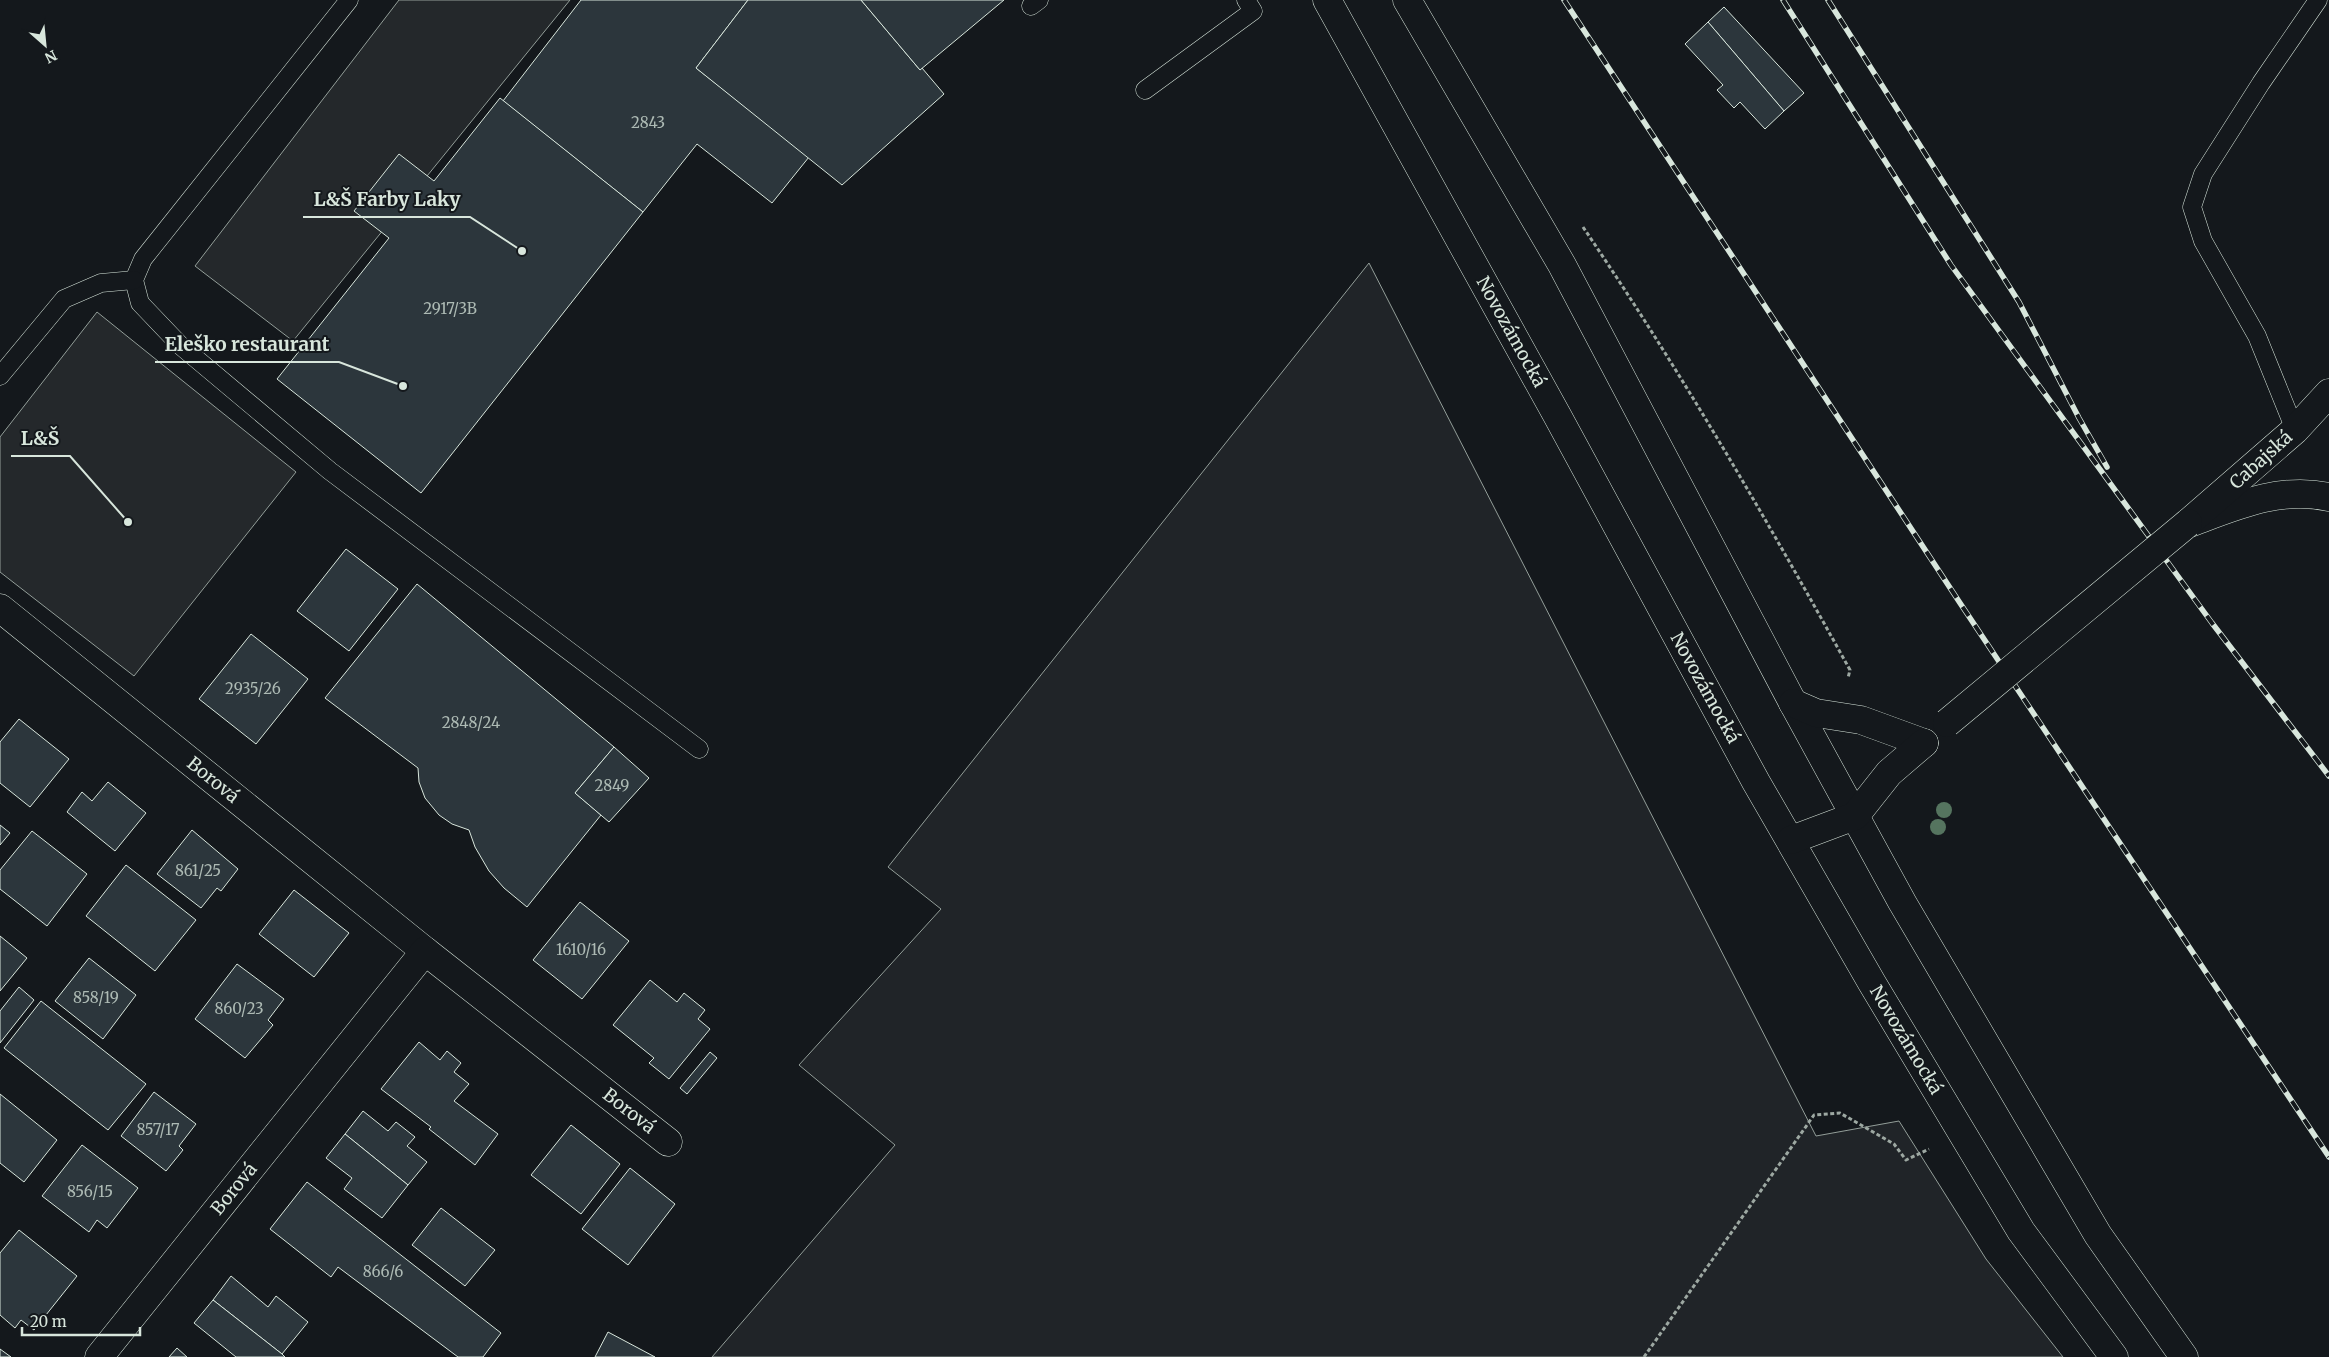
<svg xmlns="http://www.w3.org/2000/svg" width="2329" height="1357" font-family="Merriweather,serif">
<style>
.green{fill:#202428;stroke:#939e99}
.parking{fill:#24282b;stroke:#939e99}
.building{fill:#2c363c;stroke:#d8e6dc}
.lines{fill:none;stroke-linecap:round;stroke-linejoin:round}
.service-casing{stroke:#d8e6dc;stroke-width:19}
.minor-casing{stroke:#d8e6dc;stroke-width:29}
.tertiary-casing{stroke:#d8e6dc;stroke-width:29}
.secondary-casing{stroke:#d8e6dc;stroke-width:29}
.primary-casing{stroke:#d8e6dc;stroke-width:29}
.path{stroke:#9da8a2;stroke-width:3;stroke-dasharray:4 2.5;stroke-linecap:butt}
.service{stroke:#14181c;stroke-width:18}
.minor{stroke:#14181c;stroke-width:28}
.tertiary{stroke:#14181c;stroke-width:28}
.secondary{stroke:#14181c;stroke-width:28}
.primary{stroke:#14181c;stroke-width:28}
.rail-casing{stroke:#d8e6dc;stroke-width:5.5}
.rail{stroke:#14181c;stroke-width:4;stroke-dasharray:11;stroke-linecap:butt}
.secondary-bridge-casing{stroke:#d8e6dc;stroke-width:29;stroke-linecap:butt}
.secondary-bridge{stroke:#14181c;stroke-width:28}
.tree{fill:#55745f}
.labels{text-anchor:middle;stroke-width:4;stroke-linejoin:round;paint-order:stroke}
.number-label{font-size:15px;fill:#adbab4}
.street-label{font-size:18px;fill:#d8e6dc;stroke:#14181c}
.leader{fill:none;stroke:#d8e6dc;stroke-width:2}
.callout-dot{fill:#d8e6dc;stroke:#14181c;stroke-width:2}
.callout-label{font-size:19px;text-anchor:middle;font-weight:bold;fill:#d8e6dc;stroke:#14181c;stroke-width:4;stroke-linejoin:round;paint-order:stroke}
</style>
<rect width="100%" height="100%" fill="#14181c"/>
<!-- green -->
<path class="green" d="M1369,263L1816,1136L1899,1121L1986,1259L2063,1357H712L895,1145L799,1065L941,909L888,867Z"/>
<!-- parking -->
<g class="parking">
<path d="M399,0H570L293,341L195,266Z"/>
<path d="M97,312L296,472L134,676L0,572V437Z"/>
</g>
<!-- building -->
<g class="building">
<path d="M581,0H748L696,68L809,157L772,203L697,144L643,212L503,101Z"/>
<path d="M748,0H861L920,70L922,68L944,94L842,185L696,68Z"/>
<path d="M861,0H1004L920,70Z"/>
<path d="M1724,7L1804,93L1784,111L1708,22Z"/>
<path d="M1708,22L1784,111L1765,129L1740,102L1734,108L1717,90L1723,85L1685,44Z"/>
<path d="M500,98L643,212L421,493L277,379L389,238L354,211L399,154L434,181Z"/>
<path d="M346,549L398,589L349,651L297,611Z"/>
<path d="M417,584L614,747L575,793L601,815L527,907L504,888L489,871L475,847L469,830L452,824L439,815L425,798L419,782L418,768L325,698Z"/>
<path d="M251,634L308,679L256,744L199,699Z"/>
<path d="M19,719L69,759L30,807L0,783V742Z"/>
<path d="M614,747L649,778L609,822L575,793Z"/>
<path d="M108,782L146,813L115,851L67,812L82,792L92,801Z"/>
<path d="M0,825L10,833L0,845Z"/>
<path d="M192,830L238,869L221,891L217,888L201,908L157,874Z"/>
<path d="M32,831L87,874L47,926L0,889V870Z"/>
<path d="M126,865L196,920L155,971L86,916Z"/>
<path d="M294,890L349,933L314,977L259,934Z"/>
<path d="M580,902L629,941L582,999L533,960Z"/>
<path d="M0,936L27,958L0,991Z"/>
<path d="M89,958L136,995L103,1039L55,1001Z"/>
<path d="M237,964L284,999L268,1020L273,1025L245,1058L195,1019Z"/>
<path d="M650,980L677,1002L684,993L705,1010L698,1019L710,1029L669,1079L649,1063L654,1058L613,1025Z"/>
<path d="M19,987L34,1000L0,1043V1011Z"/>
<path d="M41,1001L146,1084L108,1130L4,1048Z"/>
<path d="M419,1042L440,1060L447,1051L461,1063L454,1072L469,1084L454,1101L498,1134L475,1165L429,1129L431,1127L381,1089Z"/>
<path d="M710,1052L717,1058L687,1094L680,1088Z"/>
<path d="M154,1092L196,1124L179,1146L183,1150L166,1171L121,1136Z"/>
<path d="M0,1094L57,1140L24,1182L0,1163Z"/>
<path d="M363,1111L388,1131L396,1122L415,1137L407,1146L427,1162L408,1185L345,1134Z"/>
<path d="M571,1125L620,1164L581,1214L531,1175Z"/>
<path d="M345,1134L408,1185L382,1218L344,1189L352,1178L326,1158Z"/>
<path d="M82,1145L138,1188L107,1228L97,1220L89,1232L42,1196Z"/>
<path d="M630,1168L675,1204L628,1265L582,1229Z"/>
<path d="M307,1182L501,1333L483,1357H458L338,1267L331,1277L270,1229Z"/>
<path d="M441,1208L495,1250L465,1286L412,1245Z"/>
<path d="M19,1230L77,1276L34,1330L21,1320L15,1328L0,1315V1253Z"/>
<path d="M231,1276L268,1307L276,1296L308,1322L282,1354L213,1300Z"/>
<path d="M213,1300L282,1354L285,1357H236L194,1323Z"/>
<path d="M608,1332L655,1357H595Z"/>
<path d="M177,1348L187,1357H169Z"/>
<path d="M0,1349L11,1357H0Z"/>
</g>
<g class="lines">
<defs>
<g id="service">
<path d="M349,0L143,259L134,280L140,303L181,346L330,471L699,749"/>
<path d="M1031,6L1039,0"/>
<path d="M1145,90L1253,11L1246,0"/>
<path d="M0,376L64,299L101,283L134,280"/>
<path d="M2295,430L2257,336L2203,241L2192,207L2203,174L2261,83L2318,0"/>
</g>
<g id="minor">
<path d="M0,608L425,951"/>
<path d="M99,1357L425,951L668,1142"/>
</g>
<path id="tertiary" d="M2190,523C2235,506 2280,486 2329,497"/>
<path id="secondary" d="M2188,523L2295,430L2329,393"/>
<g id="primary">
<path d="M1327,0L1558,417L1756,782L1872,983L2021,1231L2114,1357"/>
<path d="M1407,0L1562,265L1793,703L1902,902L2098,1235L2184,1357"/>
<path d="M1793,703L1816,713L1861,720L1924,743"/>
<path d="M1791,840L1855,816L1889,773L1924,743"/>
</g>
</defs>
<!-- service casing -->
<use href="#service" class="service-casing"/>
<!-- minor casing -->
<use href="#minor" class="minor-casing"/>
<!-- tertiary casing -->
<use href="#tertiary" class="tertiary-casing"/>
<!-- secondary casing -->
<use href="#secondary" class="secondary-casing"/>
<!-- primary casing -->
<use href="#primary" class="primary-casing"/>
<!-- path -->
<g class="path">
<path d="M1583,227C1680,370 1766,518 1850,670L1848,678"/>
<path d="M1644,1357L1814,1115L1840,1113L1894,1144L1906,1160L1929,1149"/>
</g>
<!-- service -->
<use href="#service" class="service"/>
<!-- minor -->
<use href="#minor" class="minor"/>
<!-- tertiary -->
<use href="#tertiary" class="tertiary"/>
<!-- secondary -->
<use href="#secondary" class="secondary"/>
<!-- primary -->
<use href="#primary" class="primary"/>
<defs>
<g id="rail">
<path d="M1564,0L1960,603L2329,1157"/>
<path d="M1783,0L1951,265L2212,623L2329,776"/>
<path d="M1828,0L2019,302L2079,418L2107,467"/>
</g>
</defs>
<!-- rail casing -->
<use href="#rail" class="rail-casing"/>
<!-- rail -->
<use href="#rail" class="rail"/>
<defs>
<path id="secondary-bridge" d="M1947,723L2188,523"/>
</defs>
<!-- secondary-bridge casing -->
<use href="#secondary-bridge" class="secondary-bridge-casing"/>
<!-- secondary-bridge -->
<use href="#secondary-bridge" class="secondary-bridge"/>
</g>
<!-- trees -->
<g class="tree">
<circle cx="1944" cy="810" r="8"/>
<circle cx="1938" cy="827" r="8"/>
</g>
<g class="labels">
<!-- number labels -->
<g class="number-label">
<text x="648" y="128">2843</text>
<text x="450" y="314">2917/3B</text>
<text x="253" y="694">2935/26</text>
<text x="471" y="728">2848/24</text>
<text x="612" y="791">2849</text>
<text x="198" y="876">861/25</text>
<text x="581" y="955">1610/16</text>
<text x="96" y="1003">858/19</text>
<text x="239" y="1014">860/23</text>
<text x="158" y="1135">857/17</text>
<text x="90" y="1197">856/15</text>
<text x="383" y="1277">866/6</text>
</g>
<!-- street labels -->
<g class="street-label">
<text transform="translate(1511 332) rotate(61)" y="6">Novozámocká</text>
<text transform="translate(2261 460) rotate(-42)" y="6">Cabajská</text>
<text transform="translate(1705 688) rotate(61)" y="6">Novozámocká</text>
<text transform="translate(213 780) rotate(39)" y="6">Borová</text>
<text transform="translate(1906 1040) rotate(59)" y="6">Novozámocká</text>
<text transform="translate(629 1111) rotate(38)" y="6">Borová</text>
<text transform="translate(234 1189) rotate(-51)" y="6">Borová</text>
</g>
</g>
<!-- callouts -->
<path class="leader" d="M522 251L470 217H303M403 386L339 362H155M128 522L70 456H11"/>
<g class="callout-dot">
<circle cx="522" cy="251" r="5"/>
<circle cx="403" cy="386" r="5"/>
<circle cx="128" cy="522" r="5"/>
</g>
<g class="callout-label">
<text x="387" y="206">L&amp;Š Farby Laky</text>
<text x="247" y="351">Eleško restaurant</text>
<text x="40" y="445">L&amp;Š</text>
</g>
<!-- north arrow -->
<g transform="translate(45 45) rotate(153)" stroke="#14181c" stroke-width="4" paint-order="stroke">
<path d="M0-4L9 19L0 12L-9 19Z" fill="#d8e6dc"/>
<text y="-8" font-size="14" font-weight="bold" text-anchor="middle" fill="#d8e6dc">N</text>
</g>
<!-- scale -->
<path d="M22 1327v8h118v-8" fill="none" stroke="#d8e6dc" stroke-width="2.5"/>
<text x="30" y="1327" font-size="15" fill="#d8e6dc" stroke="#14181c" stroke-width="4" paint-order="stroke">20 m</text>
</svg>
